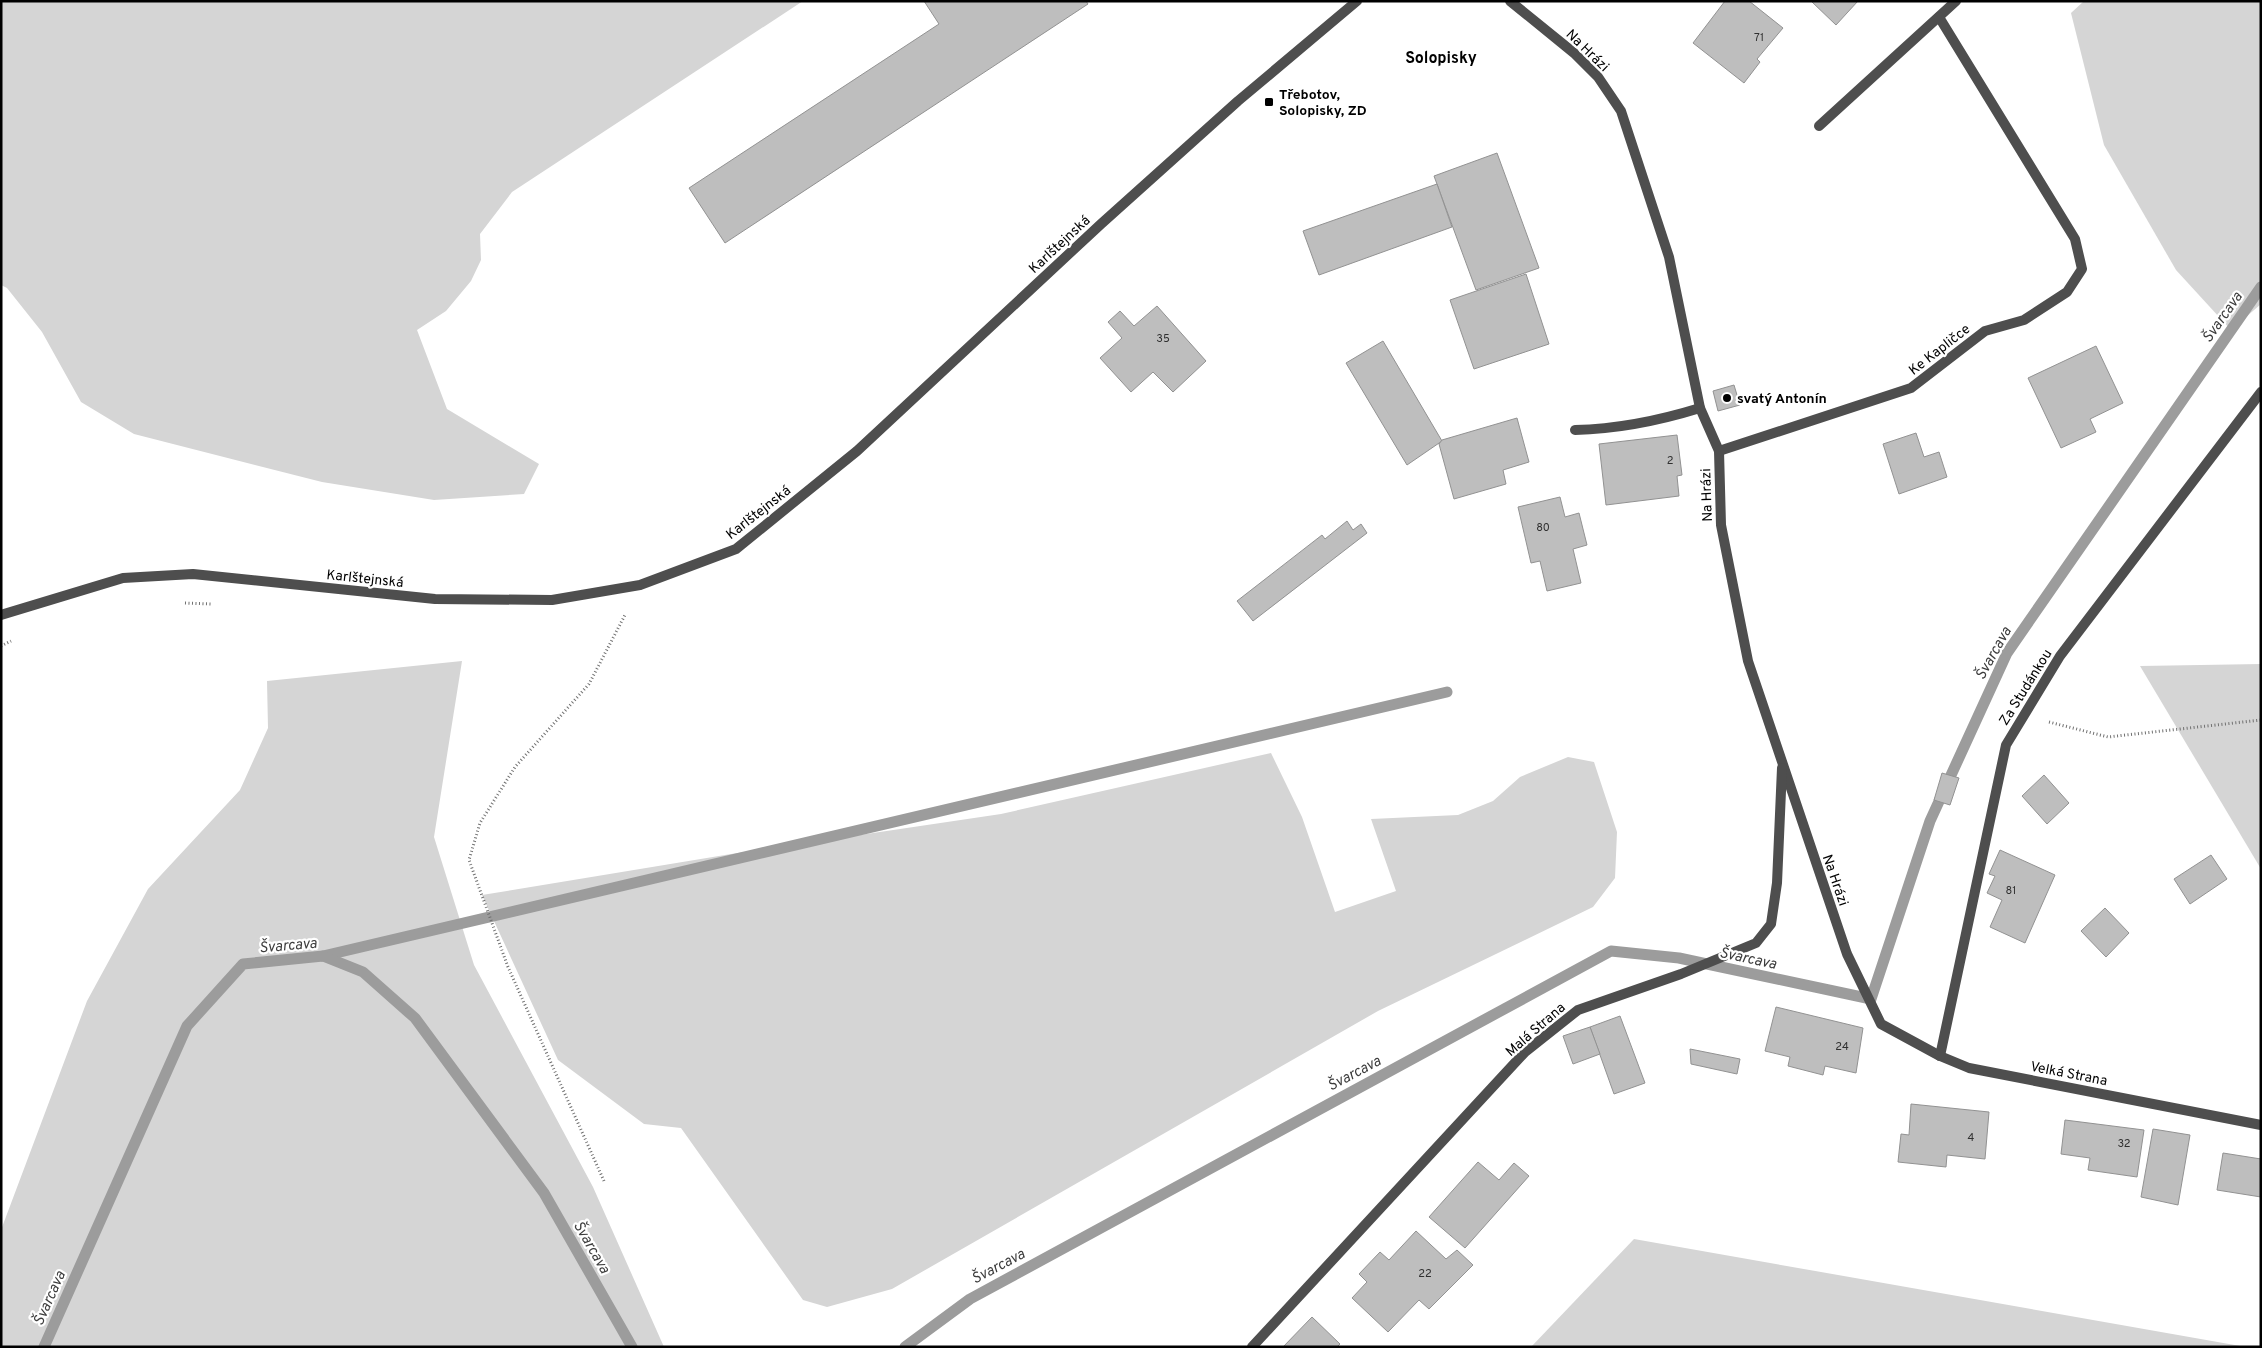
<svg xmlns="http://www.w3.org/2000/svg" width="2262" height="1348" font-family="Overpass,sans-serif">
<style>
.green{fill:#d5d5d5}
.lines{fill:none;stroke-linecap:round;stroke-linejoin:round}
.stream{stroke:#9c9c9c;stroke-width:11}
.building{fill:#bebebe;stroke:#929292}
.path{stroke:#707070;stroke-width:3;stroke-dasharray:1 2.5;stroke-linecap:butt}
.service{stroke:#4e4e4e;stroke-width:10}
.minor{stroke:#4e4e4e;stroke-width:10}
.tertiary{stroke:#4e4e4e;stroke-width:10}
.poi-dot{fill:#000;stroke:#fff;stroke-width:2}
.labels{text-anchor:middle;stroke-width:4.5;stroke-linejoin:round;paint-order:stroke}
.number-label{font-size:11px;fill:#303030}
.street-label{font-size:14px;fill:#000;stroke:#fff}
.poi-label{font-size:14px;font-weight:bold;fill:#000;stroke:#fff;text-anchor:start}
.water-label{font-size:15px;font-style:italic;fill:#3d3d3d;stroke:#fff}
.quarter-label{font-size:16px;font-weight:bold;fill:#000;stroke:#fff}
</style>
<rect width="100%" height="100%" fill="#fff"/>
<!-- green -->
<g class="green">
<path d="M1,1H803L512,192L480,234L481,260L471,281L446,311L417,330L447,409L539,464L524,494L434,500L322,482L134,434L81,402L42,332L7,288L1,285Z"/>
<path d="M2084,1H2261V304L2231,330L2176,270L2104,145L2071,13Z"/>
<path d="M462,661L434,837L474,965L593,1187L664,1347H1V1230L87,1001L148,889L240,790L268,728L267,681Z"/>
<path d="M2261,664V869L2140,666Z"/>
<path d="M1271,753L1302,817L1335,912L1396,891L1371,819L1458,815L1493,801L1520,777L1568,757L1594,762L1617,832L1615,878L1593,907L1378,1011L892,1289L827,1307L803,1300L681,1128L644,1124L558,1060L482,895L731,854L1001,814Z"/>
<path d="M1634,1239L2246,1347H1531Z"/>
</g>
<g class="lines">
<!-- stream -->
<g class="stream">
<path d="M323,956L1447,692"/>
<path d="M44,1347L187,1026L243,964L323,956L363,972L415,1018L544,1193L632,1347"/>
<path d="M905,1347L970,1299L1611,951L1679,958L1871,999L1930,821L2007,653L2261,287"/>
</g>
</g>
<!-- building -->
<g class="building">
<path d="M924,1H1086L1088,4L725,243L689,188L939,24Z"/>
<path d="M1725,1H1749L1783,28L1757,59L1760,62L1744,83L1693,43Z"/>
<path d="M1811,1H1858L1836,25Z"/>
<path d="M1497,153L1539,268L1476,290L1434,176Z"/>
<path d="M1437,184L1452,227L1319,275L1303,231Z"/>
<path d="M1526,274L1549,344L1474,369L1450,300Z"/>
<path d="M1157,306L1206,361L1173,392L1153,372L1131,392L1100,358L1122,338L1108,322L1120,311L1134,326Z"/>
<path d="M1383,341L1442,441L1407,465L1346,363Z"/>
<path d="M2096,346L2123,403L2090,419L2096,432L2061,448L2028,378Z"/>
<path d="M1734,385L1740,405L1718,411L1713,391Z"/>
<path d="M1517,418L1529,462L1503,470L1506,484L1454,499L1439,444L1442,440Z"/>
<path d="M1916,433L1924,457L1939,452L1947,477L1899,494L1883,444Z"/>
<path d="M1677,435L1682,475L1677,476L1679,496L1606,505L1599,444Z"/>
<path d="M1560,497L1565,517L1579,513L1587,545L1573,549L1581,583L1547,591L1540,561L1531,563L1518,507Z"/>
<path d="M1347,521L1353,530L1361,524L1367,533L1253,621L1237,601L1322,535L1325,539Z"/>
<path d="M1942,773L1959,778L1950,805L1934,800Z"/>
<path d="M2044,775L2069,803L2047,824L2022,796Z"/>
<path d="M2000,850L2055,875L2025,943L1990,927L2002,900L1987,893L1995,876L1989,874Z"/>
<path d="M2211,855L2227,879L2190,904L2174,879Z"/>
<path d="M2105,908L2129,933L2106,957L2081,931Z"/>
<path d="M1776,1007L1863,1028L1856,1073L1825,1066L1823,1075L1788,1066L1790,1057L1765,1051Z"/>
<path d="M1620,1016L1645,1083L1614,1094L1590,1027Z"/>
<path d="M1590,1027L1600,1054L1573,1064L1563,1036Z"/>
<path d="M1690,1049L1740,1059L1737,1074L1691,1064Z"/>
<path d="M1911,1104L1989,1112L1985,1159L1947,1155L1946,1167L1898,1162L1901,1134L1909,1135Z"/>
<path d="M2065,1120L2144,1130L2137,1177L2088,1170L2090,1158L2061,1154Z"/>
<path d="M2153,1129L2190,1135L2178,1205L2141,1197Z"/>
<path d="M2223,1153L2261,1159V1197L2217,1190Z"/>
<path d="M1478,1162L1499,1180L1514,1163L1529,1176L1465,1248L1429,1217Z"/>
<path d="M1416,1231L1446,1259L1457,1250L1473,1265L1429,1309L1419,1300L1388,1332L1352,1298L1367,1282L1359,1274L1380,1252L1389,1260Z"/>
<path d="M1312,1317L1340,1344L1337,1347H1283Z"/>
</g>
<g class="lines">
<!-- path -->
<g class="path">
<path d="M185,603L211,604"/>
<path d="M1,646L11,641"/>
<path d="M2049,722L2108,737L2261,720"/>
<path d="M604,1181L508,967L469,860L480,823L515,767L589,684L625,615"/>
</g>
<!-- service -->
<path class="service" d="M1575,430C1618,429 1658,421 1700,408"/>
<!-- minor -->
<g class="minor">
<path d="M1510,1L1574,53L1598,77L1621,111L1669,257L1700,408L1719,451L1721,525L1748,661L1847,954L1881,1024L1940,1056L1969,1068L2261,1125"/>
<path d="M1819,126L1956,1"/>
<path d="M1719,451L1911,388L1985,331L2024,320L2067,292L2082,269L2075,239L1939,17"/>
<path d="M1940,1056L2006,745L2060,656L2261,392"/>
<path d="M1252,1347L1525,1052L1578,1010L1681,974L1756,943L1771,924L1777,883L1782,768"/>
</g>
<!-- tertiary -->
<path class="tertiary" d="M1,615L123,578L193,574L435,599L552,600L640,585L736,549L857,451L1101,224L1238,101L1357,1"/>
</g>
<!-- markers -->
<g class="poi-dot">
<rect x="1264" y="97" width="10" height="10" rx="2.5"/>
<circle cx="1727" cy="398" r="5"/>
</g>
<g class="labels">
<!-- number labels -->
<g class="number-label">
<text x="1759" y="41">71</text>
<text x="1163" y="342">35</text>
<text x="1670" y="464">2</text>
<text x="1543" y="531">80</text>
<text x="2011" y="894">81</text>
<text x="1842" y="1050">24</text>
<text x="1971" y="1141">4</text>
<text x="2124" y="1147">32</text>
<text x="1425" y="1277">22</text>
</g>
<!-- street labels -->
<g class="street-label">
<text transform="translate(1588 50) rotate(44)" y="5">Na Hrázi</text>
<text transform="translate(1059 244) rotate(-43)" y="5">Karlštejnská</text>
<text transform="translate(1939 349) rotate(-38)" y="5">Ke Kapličce</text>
<text transform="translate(1706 495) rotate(-92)" y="5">Na Hrázi</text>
<text transform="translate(758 512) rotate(-38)" y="5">Karlštejnská</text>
<text transform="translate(365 578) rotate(6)" y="5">Karlštejnská</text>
<text transform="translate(2025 687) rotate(-58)" y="5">Za Studánkou</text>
<text transform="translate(1836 880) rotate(71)" y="5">Na Hrázi</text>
<text transform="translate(1535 1029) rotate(-41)" y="5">Malá Strana</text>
<text transform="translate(2069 1073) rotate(11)" y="5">Velká Strana</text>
</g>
<!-- poi labels -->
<g class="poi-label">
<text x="1279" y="99">Třebotov,<tspan x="1279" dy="16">Solopisky, ZD</tspan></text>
<text x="1737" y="403">svatý Antonín</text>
</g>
<!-- water labels -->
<g class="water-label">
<text transform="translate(2222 317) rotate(-55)" y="5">Švarcava</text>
<text transform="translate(1993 653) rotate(-61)" y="5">Švarcava</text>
<text transform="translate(288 945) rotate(-5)" y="5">Švarcava</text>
<text transform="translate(1748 958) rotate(12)" y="5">Švarcava</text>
<text transform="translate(1354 1073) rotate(-28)" y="5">Švarcava</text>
<text transform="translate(592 1247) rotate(60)" y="5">Švarcava</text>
<text transform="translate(998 1266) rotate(-28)" y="5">Švarcava</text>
<text transform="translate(49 1298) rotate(-66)" y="5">Švarcava</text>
</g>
<!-- quarter labels -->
<g class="quarter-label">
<text x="1441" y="63">Solopisky</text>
</g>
</g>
<!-- border -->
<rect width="2262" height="1348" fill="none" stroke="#000000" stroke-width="5"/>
</svg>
